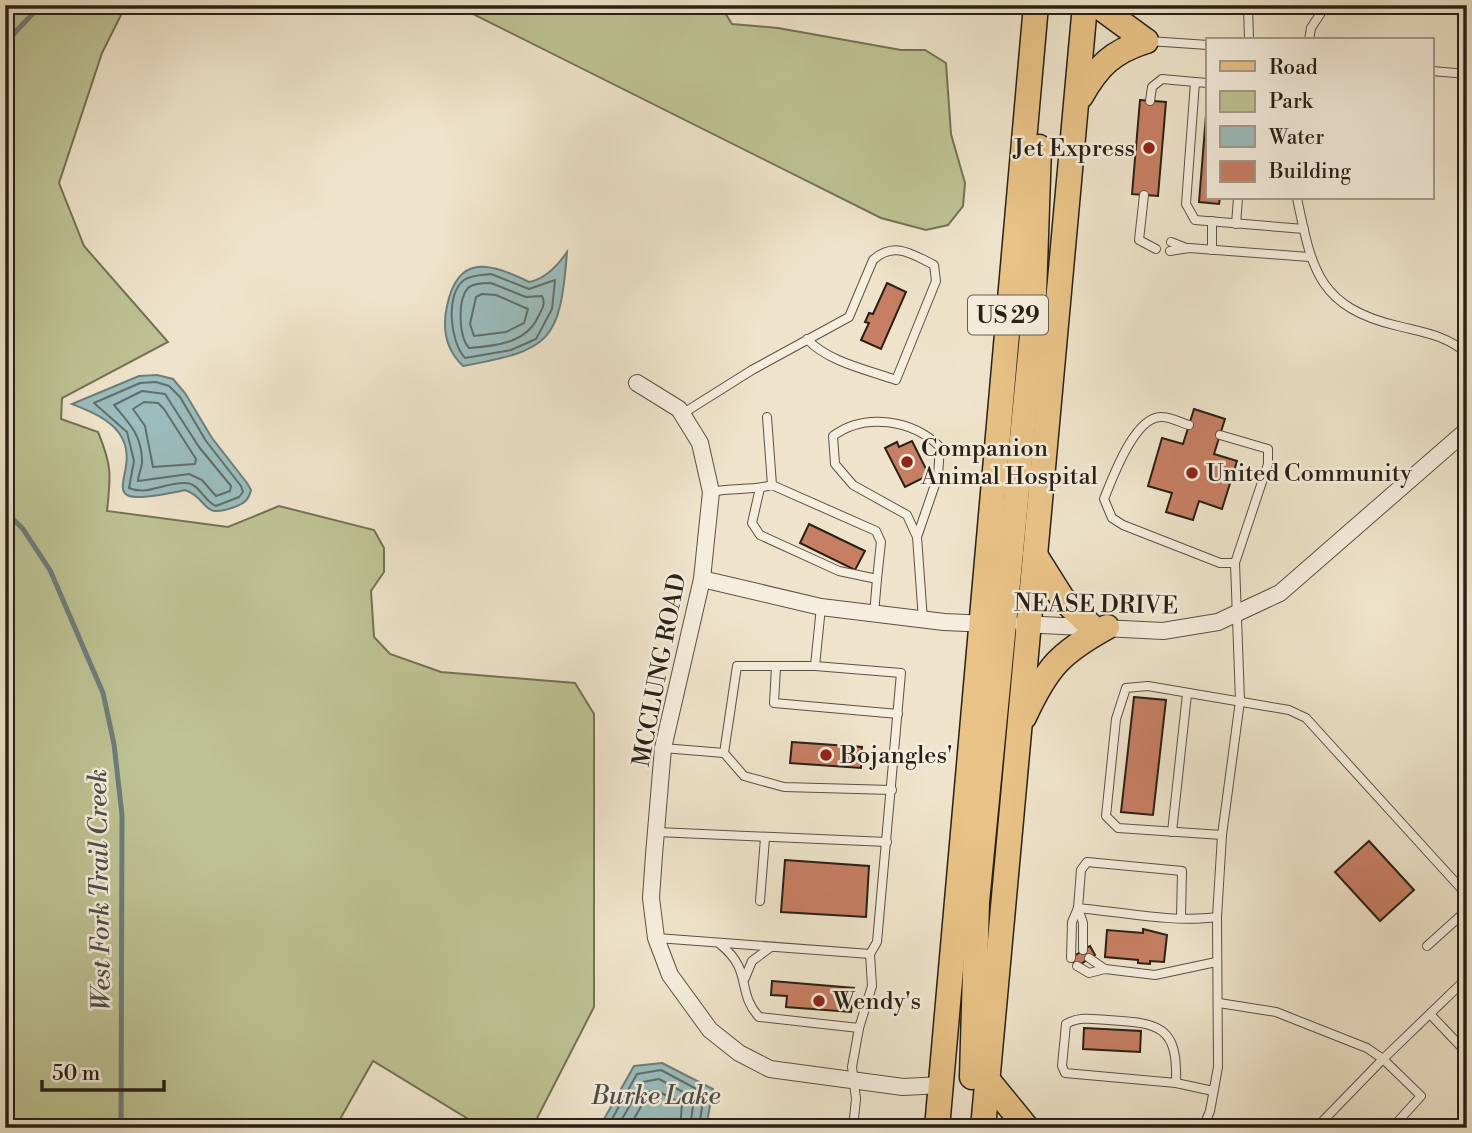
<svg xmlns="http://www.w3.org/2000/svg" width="1472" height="1133" font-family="'Libre Bodoni',serif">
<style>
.green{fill:#bec394;stroke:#737256;stroke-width:2}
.water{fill:#9bbdbd;stroke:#6d7e7b;stroke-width:2}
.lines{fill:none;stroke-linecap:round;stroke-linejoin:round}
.shore{stroke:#626e6a;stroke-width:2}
.stream{stroke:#6d7e7b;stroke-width:5}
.building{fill:#c77f64;stroke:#282017;stroke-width:2}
.lane-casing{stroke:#5a5144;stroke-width:10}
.street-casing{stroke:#5a5144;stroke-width:18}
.primary-casing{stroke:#282017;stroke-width:27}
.lane{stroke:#f5eddd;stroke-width:8}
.street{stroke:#f5eddd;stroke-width:16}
.primary{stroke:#e8c286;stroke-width:24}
.poi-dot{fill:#8f2418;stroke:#f5eddd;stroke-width:2.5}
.labels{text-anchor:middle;stroke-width:5;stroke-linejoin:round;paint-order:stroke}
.shield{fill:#f5eddd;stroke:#665e52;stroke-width:2}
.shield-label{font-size:23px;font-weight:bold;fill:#282017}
.poi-label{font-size:24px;fill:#282017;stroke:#f5eddd;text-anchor:start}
.street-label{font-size:24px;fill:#282017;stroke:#f5eddd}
.water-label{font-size:26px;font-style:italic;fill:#4a4f49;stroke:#f5eddd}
</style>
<rect width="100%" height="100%" fill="#efe4cb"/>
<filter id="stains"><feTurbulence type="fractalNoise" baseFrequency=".00286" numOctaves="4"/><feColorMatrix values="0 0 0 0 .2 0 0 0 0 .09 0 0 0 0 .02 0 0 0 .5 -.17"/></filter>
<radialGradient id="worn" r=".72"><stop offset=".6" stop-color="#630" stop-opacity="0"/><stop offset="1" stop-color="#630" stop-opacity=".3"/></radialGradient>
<!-- green -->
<g class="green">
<path d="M5,5H126L102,53L59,183L84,246L168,342L62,398L61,419L98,432C112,466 111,475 107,511L228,527L279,506L374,530L384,548V572L371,591L374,637L390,654L441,672L575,683L594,714V1007L532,1128H483L373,1061L335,1128H5Z"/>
<path d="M455,5H720L732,24L778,28L901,50H925L946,63L951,134L965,183L963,206L948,225L926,230L881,218Z"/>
</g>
<!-- water -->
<g class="water">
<path d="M567,252C560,343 550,350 463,366C445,349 442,329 447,306C458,253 490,263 529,282C546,279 558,265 567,252Z"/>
<path d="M157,375L173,379L185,393L212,438L247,483L251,490C249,499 245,503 237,506C199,521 211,499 185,490C78,514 148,473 119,433C108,418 89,411 72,404L139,376Z"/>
<path d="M662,1063L713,1089L706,1128H599L634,1066Z"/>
</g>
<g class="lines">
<!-- shore -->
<g class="shore">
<path d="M491,274L529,289L555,280L552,309L536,339L511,350L465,358C450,342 445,294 464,280C471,275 482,275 491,274Z"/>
<path d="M491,283L526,297L542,296C546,304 542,309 538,317C526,343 496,346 469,348C459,337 457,300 468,288C473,283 484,283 491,283Z"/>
<path d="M482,294L496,295L528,309L524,323L506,332L474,336L470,324L476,297Z"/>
<path d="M156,382L169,386L180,397L206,441L241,486L243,492L239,497L216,506C203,501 200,483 185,483C166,482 147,496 129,488L134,461L127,432L94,403L140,383Z"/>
<path d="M142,391L165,394L199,447L231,486L230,491L216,496L202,480L189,474L138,481C138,474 143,467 142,459C141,434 128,422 114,405Z"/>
<path d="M144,402L158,403L164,409L196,459L195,464L153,467L145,426L133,409Z"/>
<path d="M607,1128L637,1074L661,1070L704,1093L699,1128"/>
<path d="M617,1128L643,1082L659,1079L694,1098L690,1128"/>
<path d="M629,1128L649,1092L656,1090L682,1104L680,1128"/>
</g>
<!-- stream -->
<g class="stream">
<path d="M5,43L41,5"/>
<path d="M5,511L23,529L50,570L103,693L114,744L122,815L121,1128"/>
</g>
</g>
<!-- building -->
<g class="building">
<path d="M1140,100L1166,102L1158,196L1132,194Z"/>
<path d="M1207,103L1208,198H1220L1219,204L1199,202Z"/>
<path d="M887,283L906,292L881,349L861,340L869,323L865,322L869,313L873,314Z"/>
<path d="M1194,409L1225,419L1214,454L1237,461L1222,509L1199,501L1193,520L1166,512L1172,493L1148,486L1162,438L1183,444Z"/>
<path d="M912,441L929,475L905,487L885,448L897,442L899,447Z"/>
<path d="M809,524L865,551L855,570L800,543Z"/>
<path d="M1134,697L1166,700L1153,815L1121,812Z"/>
<path d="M792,742L862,747L861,768L790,763Z"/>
<path d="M1369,841L1414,890L1380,921L1335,872Z"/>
<path d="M785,860L869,866L866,917L781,912Z"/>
<path d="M1143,929L1167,935L1164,962L1150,961V964L1138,963V960L1105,957L1107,930L1143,933Z"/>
<path d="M1090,946L1095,955L1076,967L1071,958Z"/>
<path d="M772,981L854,988L851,1012L786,1007L787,996L771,995Z"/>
<path d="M1084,1028L1141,1031L1140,1052L1083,1049Z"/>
</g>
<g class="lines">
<defs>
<g id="lane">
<path d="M1248,5L1249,40"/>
<path d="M1309,40L1311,28L1326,5"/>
<path d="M1149,41L1208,45"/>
<path d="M1432,71L1467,74"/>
<path d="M1208,83L1195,82L1186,204L1195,220L1304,229"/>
<path d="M1150,101L1152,87L1162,79L1195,82"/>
<path d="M1144,195L1139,240L1156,249"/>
<path d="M1297,198C1312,270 1318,307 1398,326C1426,333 1444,335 1467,353"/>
<path d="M1236,224L1238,198"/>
<path d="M1171,242L1186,248"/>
<path d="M1212,250V221"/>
<path d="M1170,251L1189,248L1309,257"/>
<path d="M682,414L752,370L849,317L873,260C894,241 912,254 934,265L936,281L896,380C868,370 828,362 807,339"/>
<path d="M767,417L772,485"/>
<path d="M1189,425C1181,423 1171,417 1162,417C1135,415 1112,479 1104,499L1112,518L1123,525L1220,563H1235L1240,701L1222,835L1217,917L1218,1067L1210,1111L1203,1128"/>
<path d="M1220,435L1268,449V464L1235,563"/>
<path d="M711,492C732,487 752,491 772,485L876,531L881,542L877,579L839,571L760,535L752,523L760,488"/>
<path d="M917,537L938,476L940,447C913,420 865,412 833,436L835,464L853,485L907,515L917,537L923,620"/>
<path d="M874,614L877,579"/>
<path d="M815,666L901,673L877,942L870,954L872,986L859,1028L852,1067L856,1099L853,1128"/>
<path d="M776,667L774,703L898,714"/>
<path d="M663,748L724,753L737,666H815L821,607"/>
<path d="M724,753L744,776L784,787L892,790"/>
<path d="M657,832L887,842"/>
<path d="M1172,832L1187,694"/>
<path d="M1222,835L1118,828L1106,816L1116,719L1126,688L1148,686L1289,710L1306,718L1467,895"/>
<path d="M760,901L765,838"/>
<path d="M1078,908L1083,923V950"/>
<path d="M1181,917L1182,871L1087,862L1081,870L1078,908C1120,912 1175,923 1217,917"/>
<path d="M657,938L870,954"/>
<path d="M721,945C753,971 736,992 759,1017L859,1028"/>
<path d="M1427,946L1467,910"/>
<path d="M1071,958L1072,922L1078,908"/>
<path d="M1089,958L1105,969"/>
<path d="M1077,966L1089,973L1105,969L1155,975L1216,962"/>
<path d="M745,978L752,961L771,947"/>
<path d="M1219,1003L1276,1012L1367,1048L1383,1059L1467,978"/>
<path d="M1430,1014L1467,1053"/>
<path d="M1176,1083C1178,1026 1160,1023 1108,1020C1093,1019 1079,1016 1066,1024L1062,1066L1065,1073L1176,1083L1213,1091"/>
<path d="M1316,1128L1383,1059L1421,1096L1392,1128"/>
</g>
<g id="street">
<path d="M637,383L679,409L700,443L711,492L702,579L663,748L654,855L651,898L656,938L670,975L710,1030L739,1053L770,1069L903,1087L942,1085"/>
<path d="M702,579L821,607L944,622L989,624"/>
<path d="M1022,624L1163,631L1218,622L1280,593L1467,430"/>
</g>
<g id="primary">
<path d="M1097,5L1146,41"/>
<path d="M1081,96C1098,66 1112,52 1146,41"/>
<path d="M1035,555L1062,598L1092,627"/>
<path d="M1024,717C1047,667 1060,653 1107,627"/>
<path d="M972,1077L977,902L1033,325L1039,147"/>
<path d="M987,1079L1027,1128"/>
<path d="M937,1128L1036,5"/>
<path d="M983,1128L1085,5"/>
</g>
</defs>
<!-- lane casing -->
<use href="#lane" class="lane-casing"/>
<!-- street casing -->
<use href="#street" class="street-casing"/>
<!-- primary casing -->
<use href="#primary" class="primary-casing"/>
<!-- lane -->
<use href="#lane" class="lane"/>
<!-- street -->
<use href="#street" class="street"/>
<!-- primary -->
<use href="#primary" class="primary"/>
</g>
<!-- markers -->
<g class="poi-dot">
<circle cx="1149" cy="148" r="7"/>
<circle cx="907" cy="462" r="7"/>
<circle cx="1192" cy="473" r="7"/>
<circle cx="826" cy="755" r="7"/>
<circle cx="819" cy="1001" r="7"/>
</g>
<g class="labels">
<!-- shield labels -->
<rect class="shield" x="968" y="295.5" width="80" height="39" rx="5"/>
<g class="shield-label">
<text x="1008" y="323">US 29</text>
</g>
<!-- poi labels -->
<g class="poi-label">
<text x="1135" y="156" text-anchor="end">Jet Express</text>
<text x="921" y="456">Companion<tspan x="921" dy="28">Animal Hospital</tspan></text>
<text x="1206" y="481">United Community</text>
<text x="840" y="763">Bojangles'</text>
<text x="833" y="1009">Wendy's</text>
</g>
<!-- street labels -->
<g class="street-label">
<text transform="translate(1096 604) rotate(1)" y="8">NEASE DRIVE</text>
<text transform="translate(659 670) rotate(-79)" y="8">MCCLUNG ROAD</text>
</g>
<!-- water labels -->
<g class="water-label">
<text transform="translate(99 890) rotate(-91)" y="9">West Fork Trail Creek</text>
<text x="656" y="1104">Burke Lake</text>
</g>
</g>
<!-- margin -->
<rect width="1472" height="1133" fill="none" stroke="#efe4cb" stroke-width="28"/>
<rect x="7" y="7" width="1458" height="1119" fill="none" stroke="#282017" stroke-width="3.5"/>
<rect x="14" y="14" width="1444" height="1105" fill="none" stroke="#282017" stroke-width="2"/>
<!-- legend -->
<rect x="1206" y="38" width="228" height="161" fill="#f5eddd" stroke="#a39b8e" stroke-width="2"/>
<rect x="1220" y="61" width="35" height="10" fill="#e8c286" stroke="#a39b8e" stroke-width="2"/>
<text x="1269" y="74" font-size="21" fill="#282017">Road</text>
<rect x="1220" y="91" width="35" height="21" fill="#bec394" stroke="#a39b8e" stroke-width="2"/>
<text x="1269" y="108" font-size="21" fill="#282017">Park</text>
<rect x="1220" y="126" width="35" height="21" fill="#9bbdbd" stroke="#a39b8e" stroke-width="2"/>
<text x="1269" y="144" font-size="21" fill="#282017">Water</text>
<rect x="1220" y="161" width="35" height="21" fill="#c77f64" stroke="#a39b8e" stroke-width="2"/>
<text x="1269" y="178" font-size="21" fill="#282017">Building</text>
<!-- scale -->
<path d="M42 1080v10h122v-10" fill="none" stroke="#282017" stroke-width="3.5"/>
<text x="52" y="1080" font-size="21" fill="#282017" stroke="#f5eddd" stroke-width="5" paint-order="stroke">50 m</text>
<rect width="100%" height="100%" filter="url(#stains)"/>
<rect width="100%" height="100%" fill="url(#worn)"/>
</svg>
